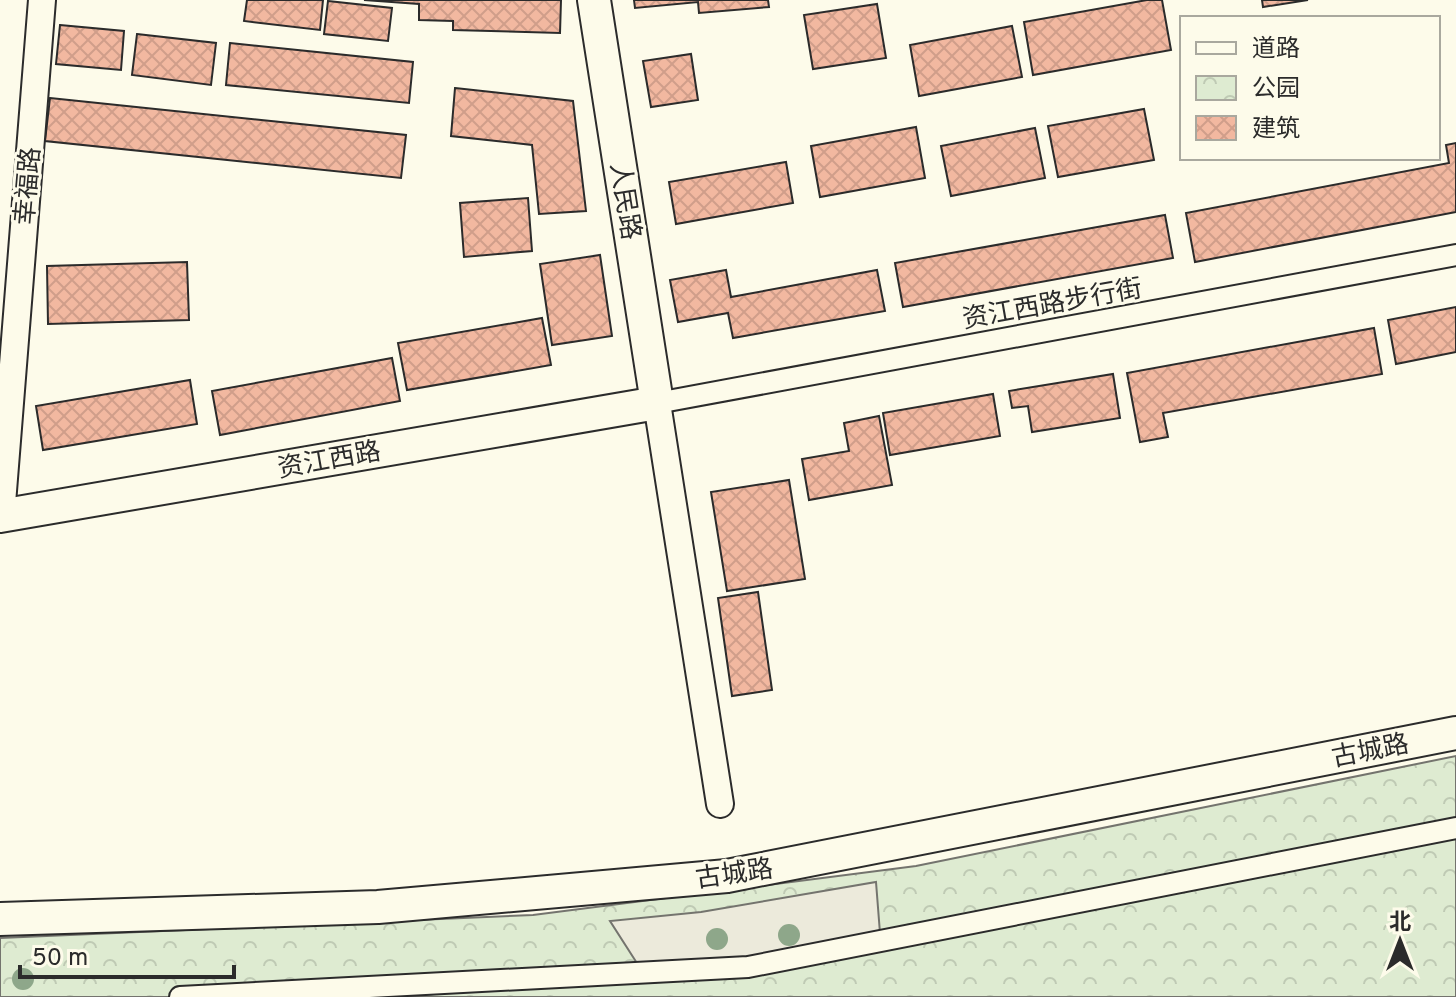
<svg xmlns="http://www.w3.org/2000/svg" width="1456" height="997" font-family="Overpass,'Noto Sans SC',sans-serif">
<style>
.park{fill:url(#park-crowns);stroke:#74746e;stroke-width:2}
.parking{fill:#eceadb;stroke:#74746e;stroke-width:2}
.building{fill:url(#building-cross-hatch);stroke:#2b2b2b;stroke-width:2}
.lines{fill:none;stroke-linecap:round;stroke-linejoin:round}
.pedestrian-casing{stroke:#2b2b2b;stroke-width:24}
.minor-casing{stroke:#2b2b2b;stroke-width:30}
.tertiary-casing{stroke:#2b2b2b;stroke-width:36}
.pedestrian{stroke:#fdfbea;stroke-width:20}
.minor{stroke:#fdfbea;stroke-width:26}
.tertiary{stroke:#fdfbea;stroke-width:32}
.tree{fill:#8ea78a}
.labels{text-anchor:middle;stroke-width:6;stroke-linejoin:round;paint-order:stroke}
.street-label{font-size:26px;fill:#2b2b2b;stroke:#fdfbea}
</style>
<defs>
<pattern id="park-crowns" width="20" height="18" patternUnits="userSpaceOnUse" patternTransform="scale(2)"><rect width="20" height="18" fill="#deebd1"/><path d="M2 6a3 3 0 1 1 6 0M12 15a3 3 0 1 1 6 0" fill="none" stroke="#bfcab4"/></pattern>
<pattern id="building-cross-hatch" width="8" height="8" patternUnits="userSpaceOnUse" patternTransform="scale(2)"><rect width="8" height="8" fill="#f2b8a0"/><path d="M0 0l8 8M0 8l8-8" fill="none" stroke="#d09e8a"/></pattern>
</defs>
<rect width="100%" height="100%" fill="#fdfbea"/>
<!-- park -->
<path class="park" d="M1456,756V997H0V938L533,915L916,866Z"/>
<!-- parking -->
<path class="parking" d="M876,882L881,946L642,971L610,921L701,912Z"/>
<!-- building -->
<g class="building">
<path d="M247,0H323L320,30L244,21Z"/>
<path d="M364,0H561L560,33L453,30V21L419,20V4Z"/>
<path d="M634,0H768L769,7L699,13L698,2L635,8Z"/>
<path d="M1147,0H1162L1171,50L1033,75L1024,22Z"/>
<path d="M1262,0H1308L1263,7Z"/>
<path d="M328,1L392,8L388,41L324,34Z"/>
<path d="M877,4L886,58L813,69L804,15Z"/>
<path d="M60,25L124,31L121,70L56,64Z"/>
<path d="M1012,26L1022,77L919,96L910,45Z"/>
<path d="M137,34L216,43L211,85L132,75Z"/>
<path d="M230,43L413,62L409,103L226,85Z"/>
<path d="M691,54L698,100L651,107L643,61Z"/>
<path d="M455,88L573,101L586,211L539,214L532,145L451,136Z"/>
<path d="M50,98L406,135L401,178L45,141Z"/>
<path d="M1144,109L1154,160L1058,177L1048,126Z"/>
<path d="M916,127L925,178L820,197L811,146Z"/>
<path d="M1035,128L1045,178L951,196L941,146Z"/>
<path d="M1456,143V212L1195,262L1186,213L1449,163L1446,145Z"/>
<path d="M786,162L793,203L676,224L669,182Z"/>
<path d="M528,198L532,251L464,257L460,203Z"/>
<path d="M1165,215L1173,258L903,307L895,263Z"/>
<path d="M600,255L612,336L552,345L540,264Z"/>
<path d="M187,262L189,320L48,324L47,266Z"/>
<path d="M726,270L731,297L877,270L885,311L733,338L728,313L678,322L670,280Z"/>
<path d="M1456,307V352L1396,364L1388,320Z"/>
<path d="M542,318L551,365L407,390L398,343Z"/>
<path d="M1374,328L1382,374L1163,413L1168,437L1140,442L1127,373Z"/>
<path d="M392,358L400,401L220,435L212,391Z"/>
<path d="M1113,374L1120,418L1032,432L1028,406L1012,408L1009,391Z"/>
<path d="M190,380L197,424L43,450L36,406Z"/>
<path d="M993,394L1000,436L890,455L883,413Z"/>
<path d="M879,416L892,485L809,500L802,459L849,451L844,423Z"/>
<path d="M789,480L805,579L727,591L711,492Z"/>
<path d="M758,592L772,690L732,696L718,598Z"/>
</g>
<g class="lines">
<defs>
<g id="pedestrian">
<path d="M657,403L1456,255"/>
<path d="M180,997L748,967L1456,828"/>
</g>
<g id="minor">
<path d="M657,403L720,804"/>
<path d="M1,516L42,0"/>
</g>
<g id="tertiary">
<path d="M0,516L657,403L594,0"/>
<path d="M0,919L378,907L727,876L1456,733"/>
</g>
</defs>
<!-- pedestrian casing -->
<use href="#pedestrian" class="pedestrian-casing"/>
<!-- minor casing -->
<use href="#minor" class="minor-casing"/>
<!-- tertiary casing -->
<use href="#tertiary" class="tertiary-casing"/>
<!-- pedestrian -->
<use href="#pedestrian" class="pedestrian"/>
<!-- minor -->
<use href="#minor" class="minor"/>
<!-- tertiary -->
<use href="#tertiary" class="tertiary"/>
</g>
<!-- trees -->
<g class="tree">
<circle cx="789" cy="935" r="11"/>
<circle cx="717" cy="939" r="11"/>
<circle cx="23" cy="979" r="11"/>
</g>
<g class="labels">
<!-- street labels -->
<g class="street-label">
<text transform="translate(27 186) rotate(-85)" y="9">幸福路</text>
<text transform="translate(626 201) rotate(81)" y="9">人民路</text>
<text transform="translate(1052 303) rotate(-10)" y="9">资江西路步行街</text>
<text transform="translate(329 459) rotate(-10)" y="9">资江西路</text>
<text transform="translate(1370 750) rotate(-11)" y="9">古城路</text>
<text transform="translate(734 873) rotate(-8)" y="9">古城路</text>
</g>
</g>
<!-- legend -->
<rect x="1180" y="16" width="260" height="144" fill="#fdfbea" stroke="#a9a89e" stroke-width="2"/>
<rect x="1196" y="42" width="40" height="12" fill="#fdfbea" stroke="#a9a89e" stroke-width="2"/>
<text x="1252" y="56" font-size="24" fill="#2b2b2b">道路</text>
<rect x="1196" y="76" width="40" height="24" fill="url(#park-crowns)" stroke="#a9a89e" stroke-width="2"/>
<text x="1252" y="96" font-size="24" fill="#2b2b2b">公园</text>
<rect x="1196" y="116" width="40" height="24" fill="url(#building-cross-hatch)" stroke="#a9a89e" stroke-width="2"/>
<text x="1252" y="136" font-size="24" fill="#2b2b2b">建筑</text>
<!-- north arrow -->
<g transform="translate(1400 941)" stroke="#fdfbea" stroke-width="6" paint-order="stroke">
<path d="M0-6L14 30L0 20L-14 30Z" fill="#2b2b2b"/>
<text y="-12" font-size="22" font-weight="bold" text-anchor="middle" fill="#2b2b2b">北</text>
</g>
<!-- scale -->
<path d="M20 965v12h214v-12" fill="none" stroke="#2b2b2b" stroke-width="4"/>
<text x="32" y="965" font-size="24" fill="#2b2b2b" stroke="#fdfbea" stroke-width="6" paint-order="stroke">50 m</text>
</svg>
